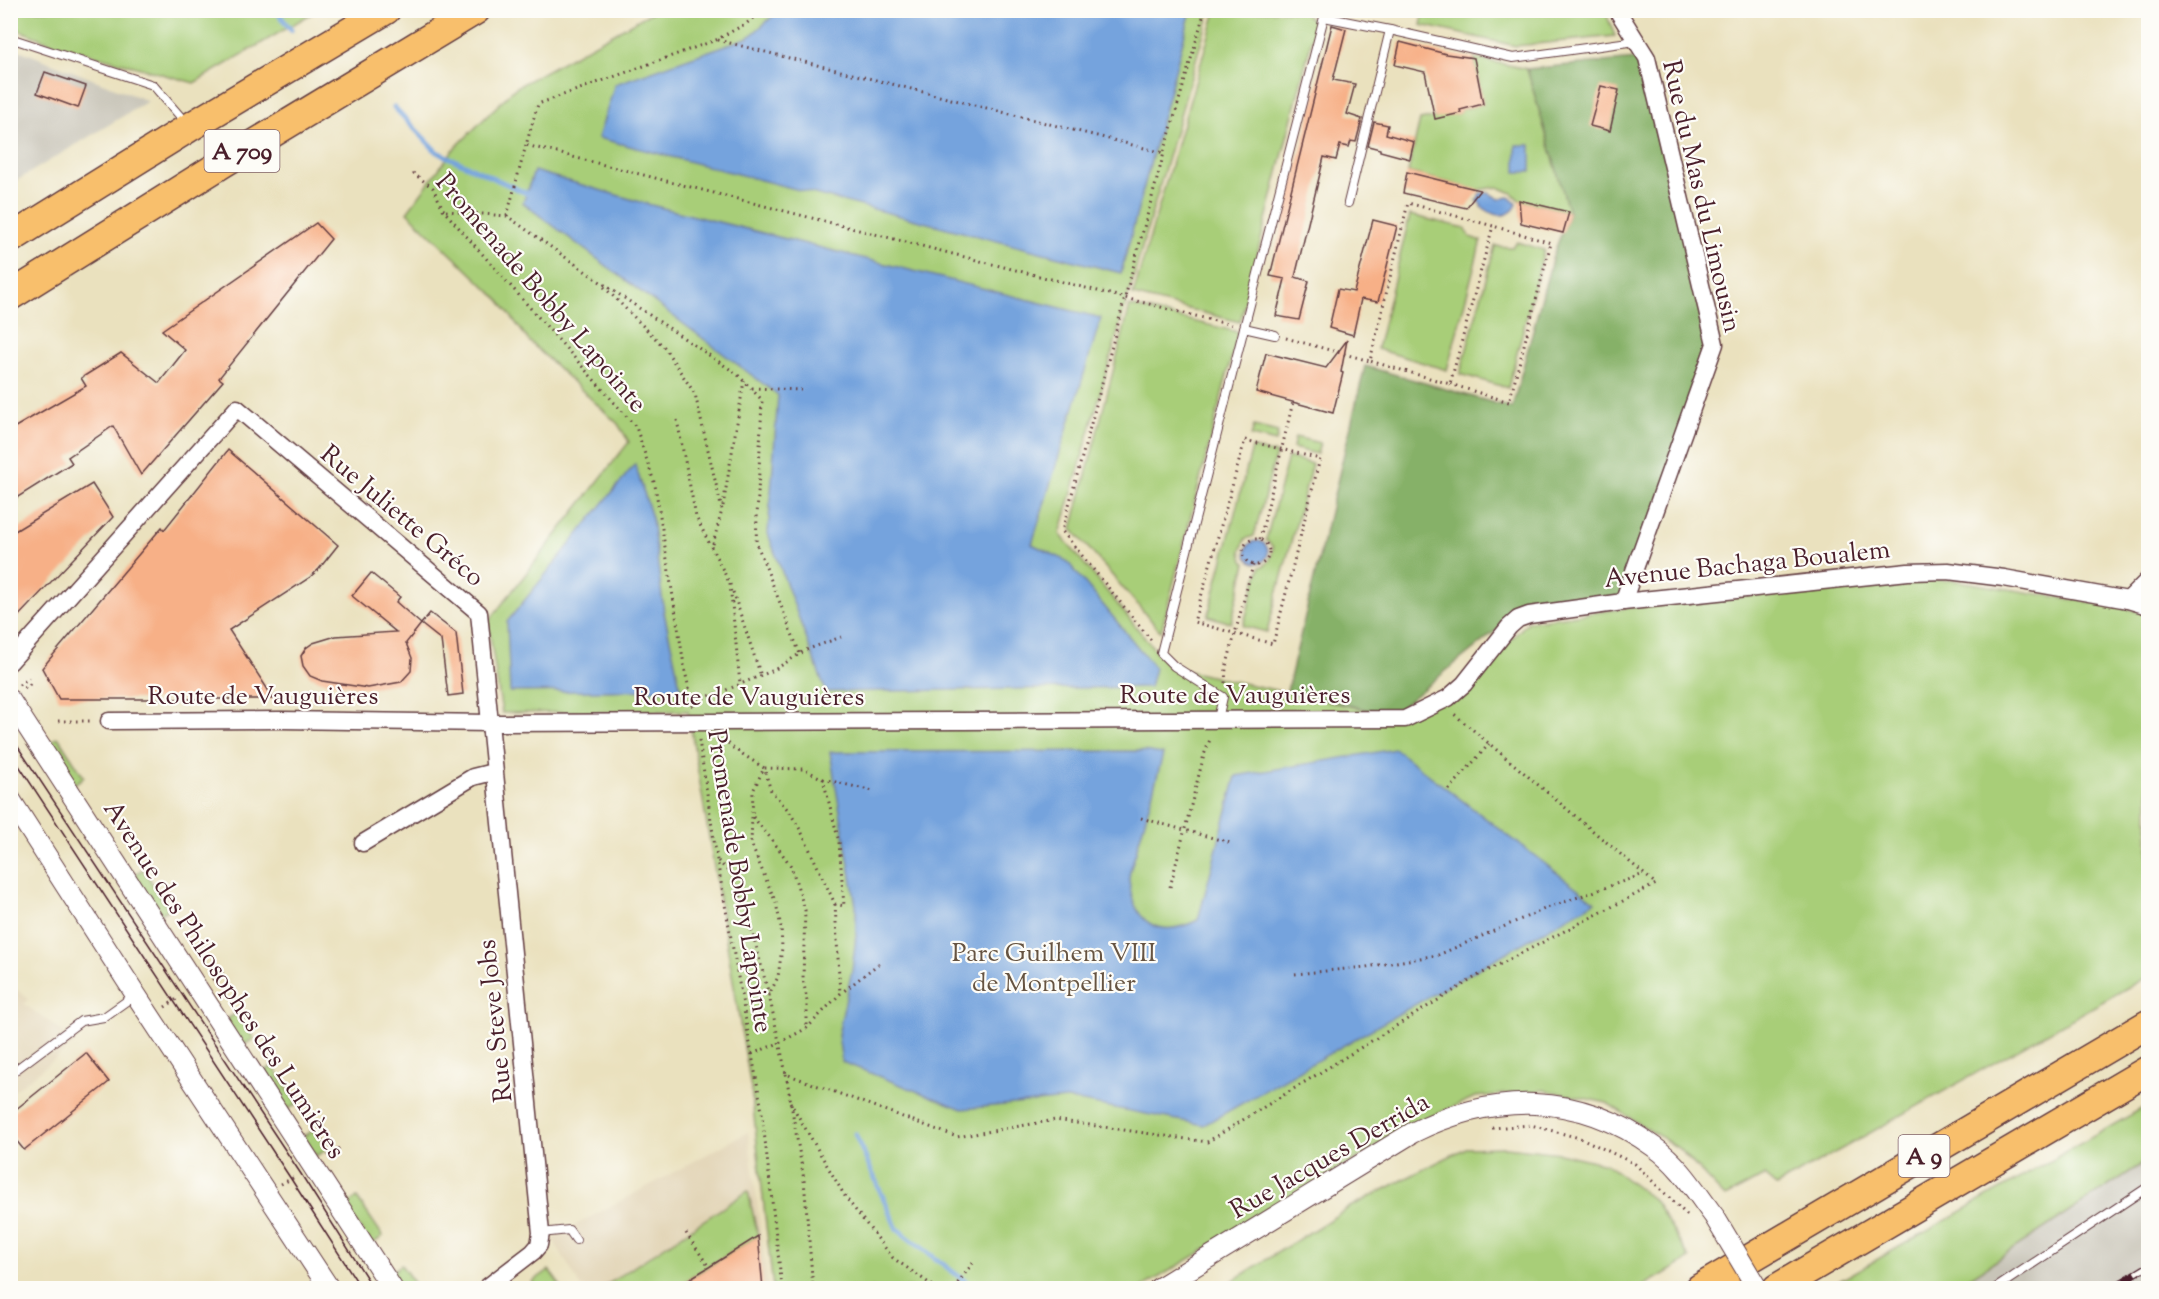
<svg xmlns="http://www.w3.org/2000/svg" width="2159" height="1299" font-family="'Sorts Mill Goudy',serif">
<style>
.built{fill:#e1d3b4}
.industrial{fill:#c8c4b8}
.green{fill:#a8ce78;stroke:#797652;stroke-width:1.5}
.forest{fill:#86b168;stroke:#68684a;stroke-width:1.5}
.water{fill:#74a3dd;stroke:#5f6184;stroke-width:1.5}
.lines{fill:none;stroke-linecap:round;stroke-linejoin:round}
.stream{stroke:#74a3dd;stroke-width:5}
.building{fill:#f7b087}
.service-casing{stroke:#623c41;stroke-width:10}
.minor-casing{stroke:#623c41;stroke-width:19}
.tertiary-casing{stroke:#623c41;stroke-width:22}
.motorway-casing{stroke:#623c41;stroke-width:31}
.path{stroke:#623c41;stroke-width:3;stroke-dasharray:1.5 4.5;stroke-linecap:butt}
.service{stroke:#fff;stroke-width:8}
.minor{stroke:#fff;stroke-width:16}
.tertiary{stroke:#fff;stroke-width:20}
.motorway{stroke:#f8bf6c;stroke-width:28}
.tram{stroke:#4a1f2b;stroke-width:1.5}
.rail-casing{stroke:#4a1f2b;stroke-width:7}
.rail{stroke:#fdfcf7;stroke-width:4.5;stroke-dasharray:14;stroke-linecap:butt}
.tertiary-bridge-casing{stroke:#623c41;stroke-width:22;stroke-linecap:butt}
.tertiary-bridge{stroke:#fff;stroke-width:20}
.labels{text-anchor:middle;stroke-width:4.5;stroke-linejoin:round;paint-order:stroke}
.shield{fill:#fdfcf7;stroke:#806168;stroke-width:1.5}
.shield-label{font-size:24px;font-weight:bold;fill:#4a1f2b}
.street-label{font-size:26px;fill:#4a1f2b;stroke:#fdfcf7}
.park-label{font-size:26px;fill:#665442;stroke:#fdfcf7}
</style>
<rect width="100%" height="100%" fill="#fdfcf7"/>
<filter id="ink" filterUnits="userSpaceOnUse"><feTurbulence type="fractalNoise" baseFrequency=".0167" numOctaves="2"/><feDisplacementMap in="SourceGraphic" scale="12" xChannelSelector="R" yChannelSelector="G"/><feConvolveMatrix kernelMatrix="1 2 1 2 8 2 1 2 1" color-interpolation-filters="sRGB"/></filter>
<filter id="wash" filterUnits="userSpaceOnUse"><feTurbulence type="fractalNoise" baseFrequency=".008" numOctaves="4" result="noise"/><feDisplacementMap in="SourceGraphic" scale="24" xChannelSelector="R" yChannelSelector="G"/><feGaussianBlur stdDeviation="1.35" result="paint"/><feColorMatrix in="noise" values="0 0 0 0 0 0 0 0 0 0 0 0 0 0 0 0 0 1.4 0 .05"/><feComposite in="paint" operator="in"/></filter>
<g filter="url(#wash)">
<rect width="100%" height="100%" fill="#eae1be"/>
<!-- built -->
<g class="built">
<path d="M11,985L28,999L24,1004L77,1042L11,1093Z"/>
<path d="M748,1132L768,1288H582L552,1238Z"/>
</g>
<!-- industrial -->
<g class="industrial">
<path d="M11,47L148,101L11,184Z"/>
<path d="M2148,1160V1288H1952Z"/>
</g>
<!-- green -->
<g class="green">
<path d="M10,11L11,10L316,11L194,83L54,44L11,27Z"/>
<path d="M654,11H1210L1060,534L1169,667L1395,716L1439,693L1451,701L1528,622L1627,608L1897,581L1952,580L2126,608L2148,615V976L1776,1186L1764,1176L1725,1197L1678,1148L1607,1103L1545,1090L1475,1097L1413,1125L1141,1288H773L751,1089L688,711L502,713L488,622L629,442L618,424L529,341L500,301L407,212L453,150L515,88Z"/>
<path d="M1216,11H1302L1316,23L1240,322L1133,295Z"/>
<path d="M1424,11H1605L1615,36L1516,46L1421,25Z"/>
<path d="M1474,58L1527,69L1569,212L1519,200L1512,193L1498,187L1477,190L1408,172L1420,120L1460,113V110L1483,104Z"/>
<path d="M1410,215L1465,228L1470,237L1481,241L1447,370L1377,349Z"/>
<path d="M1517,242L1544,250L1508,388L1460,374L1495,246L1512,247Z"/>
<path d="M1130,306L1238,332L1161,632L1072,529Z"/>
<path d="M1254,426L1278,432L1276,442L1251,436Z"/>
<path d="M1295,437L1320,443L1317,454L1293,448Z"/>
<path d="M1252,448L1276,454L1254,536L1245,539L1241,551L1243,561L1246,563L1231,623L1208,616Z"/>
<path d="M1288,457L1312,464L1267,632L1243,626L1260,567C1270,565 1272,556 1273,547L1266,540Z"/>
<path d="M58,737L84,777L74,784L48,743Z"/>
<path d="M143,869L169,909L159,915L133,875Z"/>
<path d="M237,1013L254,1039L242,1046L225,1020Z"/>
<path d="M273,1066L297,1104L285,1111L260,1074Z"/>
<path d="M2148,1105V1160L1954,1288H1827Z"/>
<path d="M316,1129L328,1149L316,1156L303,1136Z"/>
<path d="M1506,1147L1560,1153L1606,1164L1655,1201L1690,1259L1640,1288H1221L1350,1207L1428,1167L1466,1148Z"/>
<path d="M748,1191L758,1236L674,1288H602Z"/>
<path d="M357,1198L383,1236L371,1245L345,1206Z"/>
<path d="M401,1265L418,1288H402L391,1273Z"/>
<path d="M549,1270L562,1288H537L532,1282Z"/>
</g>
<!-- forest -->
<path class="forest" d="M1647,58L1715,344L1624,599H1576L1517,614L1391,715L1287,691L1365,366L1512,408L1553,256C1558,240 1565,228 1569,212L1527,69Z"/>
<!-- water -->
<g class="water">
<path d="M780,10L1191,11L1121,273L598,138L615,84L749,37Z"/>
<rect x="1516" y="145" width="15" height="27"/>
<path d="M534,171L651,205L1101,318L1032,544L1067,561L1155,668L1150,687L826,692L768,534L778,395L523,203Z"/>
<path d="M1480,193H1489L1499,199L1509,197L1517,204C1514,213 1504,217 1494,214C1488,212 1487,209 1481,207V204L1477,201Z"/>
<path d="M635,464L652,518L664,612L681,690L510,692L507,622Z"/>
<circle cx="1257" cy="552" r="11"/>
<path d="M1395,749L1595,902L1204,1125L1067,1099L962,1109L842,1062L838,1035L852,970L856,936V906L830,752L1143,751L1163,754C1155,786 1146,817 1137,848C1135,857 1129,870 1129,879C1133,923 1158,940 1198,920L1236,776Z"/>
</g>
<g class="lines">
<!-- stream -->
<g class="stream">
<path d="M276,10L291,30"/>
<path d="M394,107L437,152L528,194"/>
<path d="M855,1134L897,1229L974,1288"/>
</g>
</g>
<g id="blocks">
<!-- building -->
<g class="building">
<path d="M1332,25L1346,29L1333,80L1355,84L1347,114L1362,119L1356,142L1351,141L1349,147L1340,145L1336,160L1324,157L1295,277L1309,281L1299,320L1276,316L1285,279L1270,276Z"/>
<path d="M1400,42L1446,54L1474,58L1483,104L1460,110L1461,113L1435,119L1425,72L1395,65Z"/>
<path d="M45,72L86,86L78,108L37,93Z"/>
<path d="M1601,86L1619,90L1610,131L1590,126Z"/>
<path d="M1374,122L1388,125L1386,134L1414,142L1410,159L1380,151V149L1368,146Z"/>
<path d="M1407,172L1463,186L1480,190L1466,208L1403,193Z"/>
<path d="M1519,200L1569,212L1563,233L1521,223Z"/>
<path d="M1373,220L1397,226L1378,302L1361,299L1353,335L1329,328L1338,289L1354,292Z"/>
<path d="M316,223L331,239L219,378L223,381L141,475L113,426L68,457L72,463L10,502V430L86,386L81,378L121,353L159,383L185,350L162,330Z"/>
<path d="M1347,340L1341,372L1343,373L1333,413L1256,392L1266,353L1326,368Z"/>
<path d="M228,450L338,545L319,569L309,578L229,630L274,699H59L42,668L162,527L164,530Z"/>
<path d="M92,484L113,517L10,625V534Z"/>
<path d="M371,573L400,597L396,602L421,624L406,643L412,658L411,671L401,682L368,688L322,681L310,676L303,666L301,656L306,648L313,643L336,636L396,632L352,596Z"/>
<path d="M430,613L456,633L463,694L448,696L441,640L421,624Z"/>
<path d="M86,1053L109,1082L24,1150L10,1133V1114Z"/>
<path d="M758,1236L763,1288H674L709,1267Z"/>
</g>
</g>
</g>
<g filter="url(#ink)">
<use href="#blocks" fill-opacity="0" stroke="#623c41" stroke-width="1.5"/>
<g class="lines">
<defs>
<g id="service">
<path d="M1390,30L1513,58L1636,41"/>
<path d="M10,38L153,85L186,123"/>
<path d="M1244,328L1324,17L1390,30L1348,203"/>
<path d="M1218,719L1223,697L1174,666L1161,653L1244,328L1275,335"/>
<path d="M10,1074L81,1021L104,1017L135,995"/>
<path d="M541,1233L569,1230L576,1240"/>
<path d="M1996,1288L2148,1187"/>
</g>
<g id="minor">
<path d="M1617,10L1647,58L1715,344L1623,602"/>
<path d="M2128,600L2148,580"/>
<path d="M10,662L237,408L479,613L541,1233L539,1245L533,1252L486,1288"/>
<path d="M109,721L281,720L490,723L1405,719L1448,698L1464,684L1509,627L1518,619L1529,615L1623,602L1908,572L1948,571L2004,578L2128,600L2148,606"/>
<path d="M363,843L473,777L493,772"/>
</g>
<g id="tertiary">
<path d="M10,700L392,1288"/>
<path d="M10,799L136,995L329,1288"/>
<path d="M1159,1288L1412,1133C1493,1093 1578,1091 1654,1147C1679,1164 1696,1192 1714,1216"/>
</g>
<g id="motorway">
<path d="M10,239L190,127L386,10"/>
<path d="M10,296L223,163L476,10"/>
<path d="M1700,1288L2148,1024"/>
<path d="M1777,1288L2148,1070"/>
</g>
</defs>
<!-- service casing -->
<use href="#service" class="service-casing"/>
<!-- minor casing -->
<use href="#minor" class="minor-casing"/>
<!-- tertiary casing -->
<use href="#tertiary" class="tertiary-casing"/>
<!-- motorway casing -->
<use href="#motorway" class="motorway-casing"/>
<!-- path -->
<g class="path">
<path d="M762,10L747,23L716,40L538,104L526,145L1231,325"/>
<path d="M718,40L1164,153"/>
<path d="M413,173L433,188L444,211L636,427L655,485L685,671L693,707"/>
<path d="M446,211L507,216L599,281L737,374L762,400L756,542L800,654"/>
<path d="M507,216L526,145"/>
<path d="M604,287L664,347L695,394L722,510L712,548"/>
<path d="M1286,338L1370,361L1408,203L1493,226L1450,384L1370,361"/>
<path d="M1450,384L1509,402L1551,243L1493,226"/>
<path d="M752,388L801,390"/>
<path d="M677,420L696,517L730,584L740,684"/>
<path d="M1245,440L1320,459L1273,644L1194,622Z"/>
<path d="M723,506L744,381"/>
<circle cx="1256" cy="552" r="13"/>
<path d="M1260,539L1293,402"/>
<path d="M733,592L761,676"/>
<path d="M1151,640L1062,531L1164,153L1205,10"/>
<path d="M1225,683L1226,668L1253,565"/>
<path d="M19,685L29,678"/>
<path d="M24,688L33,682"/>
<path d="M692,701L719,693L774,670L806,650L841,637"/>
<path d="M58,721H92"/>
<path d="M699,740L717,860L761,1105L782,1288"/>
<path d="M823,779L873,791"/>
<path d="M1449,790L1489,744"/>
<path d="M753,817L773,841L791,866L805,910L803,979L807,1001V1028"/>
<path d="M1141,818L1231,843"/>
<path d="M718,861L732,875L746,908L769,995L778,977L782,948L781,927L776,903L751,844L753,791L764,768L804,769L823,779L839,842L844,906L835,904L801,831L789,811L771,791L764,768L733,748L724,739"/>
<path d="M1170,887L1204,755L1211,737"/>
<path d="M835,904L840,994"/>
<path d="M1295,974L1366,967L1438,955L1547,908L1644,874"/>
<path d="M212,980L225,971"/>
<path d="M769,995L786,1074L957,1137L1055,1120L1207,1142L1479,975L1656,884L1454,714"/>
<path d="M165,1007L180,997"/>
<path d="M752,1054L779,1043L807,1028L840,994L882,961"/>
<path d="M786,1074L804,1180L813,1288"/>
<path d="M790,1102L846,1198L893,1258L936,1288"/>
<path d="M1492,1128L1531,1125L1583,1139L1635,1164L1689,1217"/>
<path d="M328,1156L341,1147"/>
<path d="M281,1184L297,1176"/>
<path d="M686,1233L709,1267"/>
<path d="M954,1288L973,1263"/>
</g>
<!-- service -->
<use href="#service" class="service"/>
<!-- minor -->
<use href="#minor" class="minor"/>
<!-- tertiary -->
<use href="#tertiary" class="tertiary"/>
<!-- motorway -->
<use href="#motorway" class="motorway"/>
<!-- tram -->
<g class="tram">
<path d="M10,735L301,1174L373,1288"/>
<path d="M10,752L291,1179L361,1288"/>
</g>
<defs>
<path id="rail" d="M2112,1288L2148,1266"/>
</defs>
<!-- rail casing -->
<use href="#rail" class="rail-casing"/>
<!-- rail -->
<use href="#rail" class="rail"/>
<defs>
<path id="tertiary-bridge" d="M1714,1216L1757,1288"/>
</defs>
<!-- tertiary-bridge casing -->
<use href="#tertiary-bridge" class="tertiary-bridge-casing"/>
<!-- tertiary-bridge -->
<use href="#tertiary-bridge" class="tertiary-bridge"/>
</g>
</g>
<g class="labels">
<!-- shield labels -->
<g class="shield">
<rect x="204.5" y="130" width="75" height="42" rx="4.5"/>
<rect x="1898.5" y="1135" width="51" height="42" rx="4.5"/>
</g>
<g class="shield-label">
<text x="242" y="159">A 709</text>
<text x="1924" y="1164">A 9</text>
</g>
<!-- street labels -->
<g class="street-label">
<text transform="translate(1703 196) rotate(77)" y="9">Rue du Mas du Limousin</text>
<text transform="translate(542 292) rotate(49)" y="9">Promenade Bobby Lapointe</text>
<text transform="translate(403 515) rotate(40)" y="9">Rue Juliette Gréco</text>
<text transform="translate(1747 563) rotate(-6)" y="9">Avenue Bachaga Boualem</text>
<text x="1235" y="703">Route de Vauguières</text>
<text x="263" y="704">Route de Vauguières</text>
<text x="749" y="705">Route de Vauguières</text>
<text transform="translate(741 881) rotate(81)" y="9">Promenade Bobby Lapointe</text>
<text transform="translate(225 979) rotate(57)" y="9">Avenue des Philosophes des Lumières</text>
<text transform="translate(494 1021) rotate(-96)" y="9">Rue Steve Jobs</text>
<text transform="translate(1329 1155) rotate(-30)" y="9">Rue Jacques Derrida</text>
</g>
<!-- park labels -->
<g class="park-label">
<text x="1054" y="961">Parc Guilhem VIII<tspan x="1054" dy="30">de Montpellier</tspan></text>
</g>
</g>
<!-- margin -->
<rect width="2159" height="1299" fill="none" stroke="#fdfcf7" stroke-width="36"/>
</svg>
